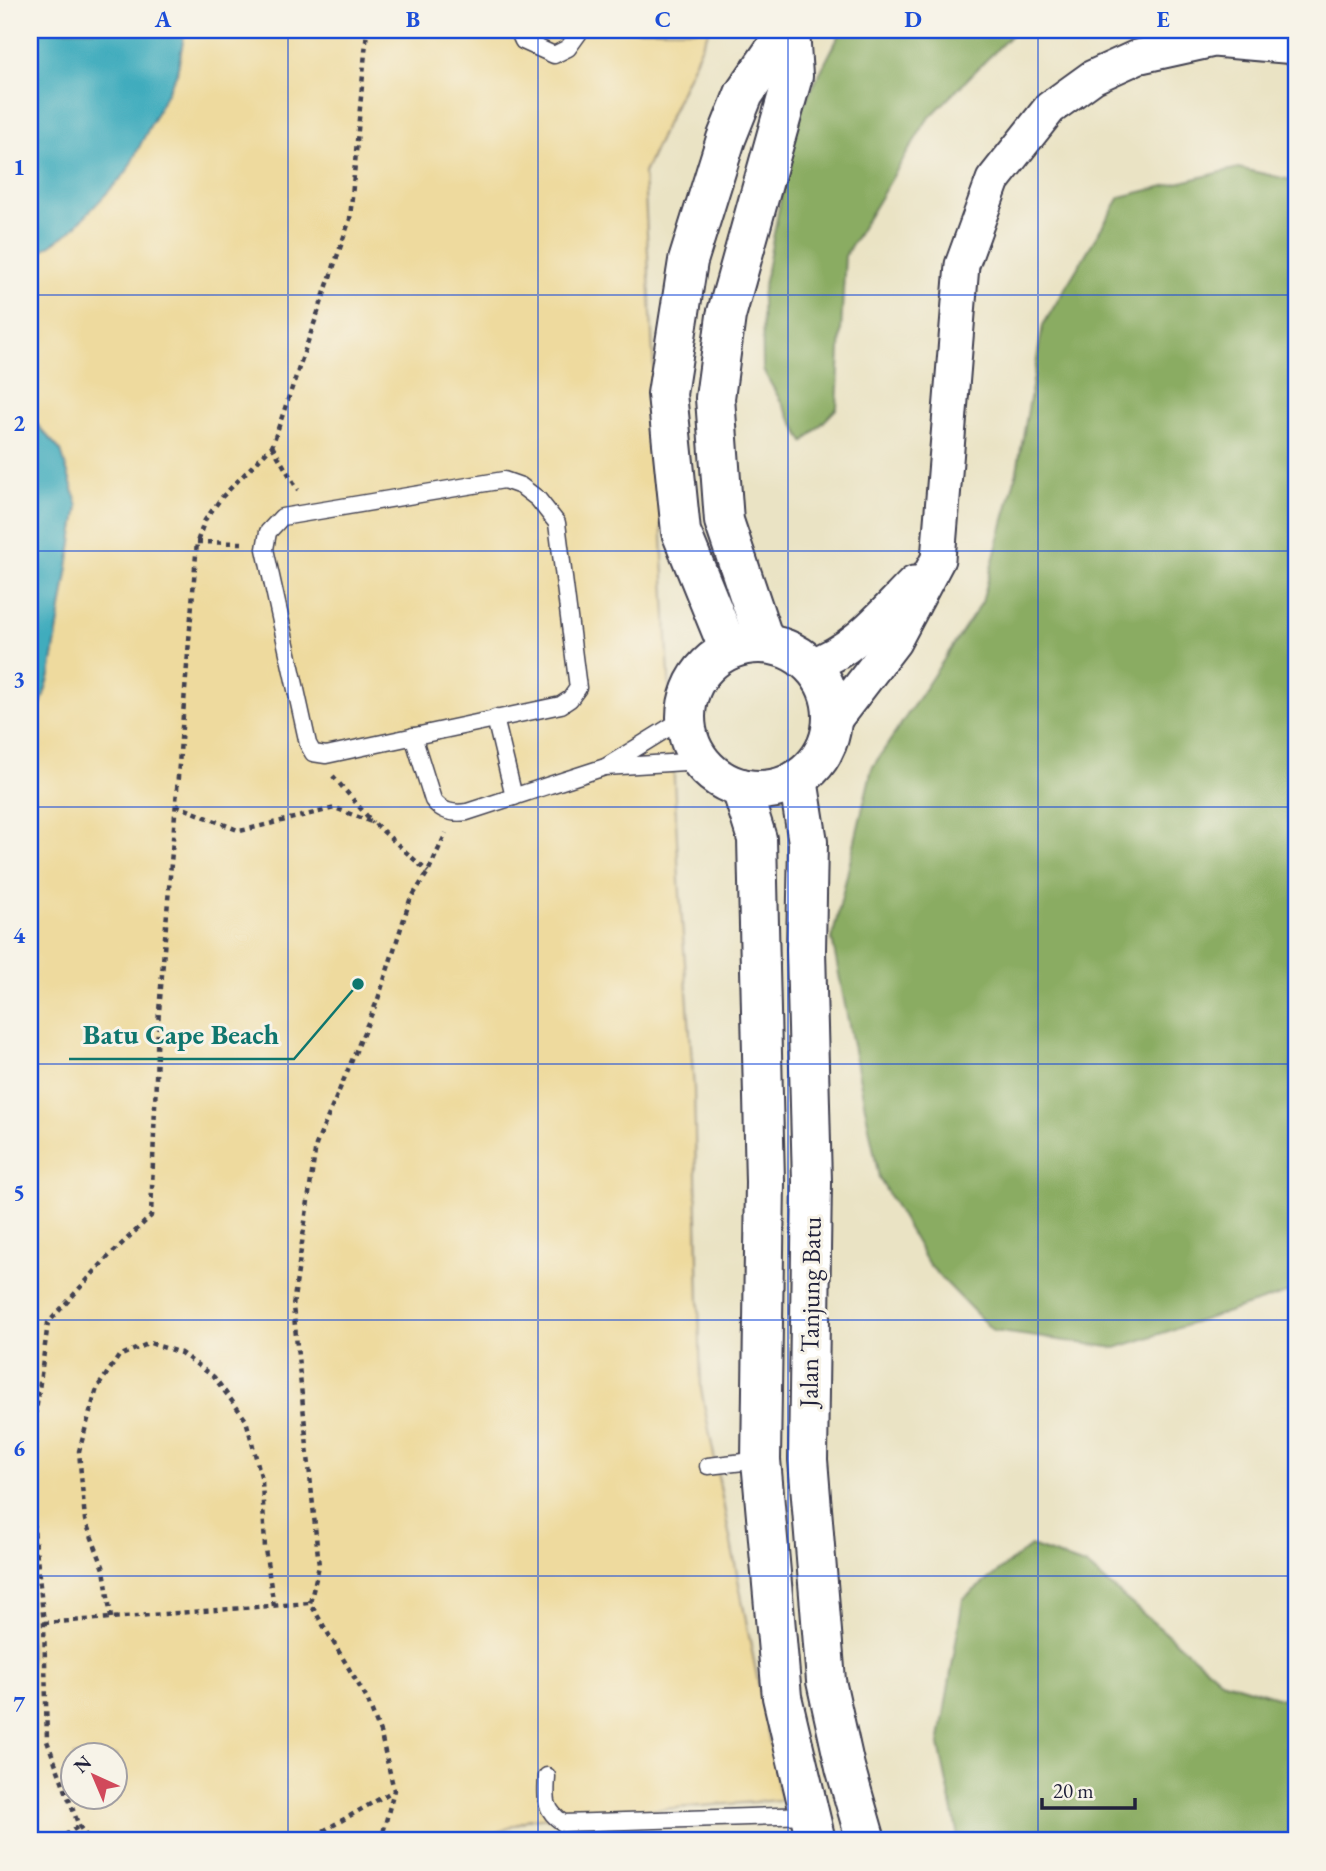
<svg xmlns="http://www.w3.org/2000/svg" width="1326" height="1871" font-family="'EB Garamond',serif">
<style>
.forest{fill:#8aac62;stroke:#56674e;stroke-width:2}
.sand{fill:#eeda9e;stroke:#887e6c;stroke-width:2;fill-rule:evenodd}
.water{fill:#3facbd;stroke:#30677c;stroke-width:2}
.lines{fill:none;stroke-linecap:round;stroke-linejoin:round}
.service-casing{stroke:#403f50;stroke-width:19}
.minor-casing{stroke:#403f50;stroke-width:37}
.tertiary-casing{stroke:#403f50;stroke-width:42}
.path{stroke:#403f50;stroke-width:4.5;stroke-dasharray:5 5;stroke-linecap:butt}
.service{stroke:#fff;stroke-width:16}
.minor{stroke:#fff;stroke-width:33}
.tertiary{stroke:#fff;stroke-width:38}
.grid{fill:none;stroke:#1d4ed8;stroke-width:2;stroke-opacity:0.55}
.labels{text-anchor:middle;stroke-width:6;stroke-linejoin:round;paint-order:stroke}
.street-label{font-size:26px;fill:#22223b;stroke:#f7f3e8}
.leader{fill:none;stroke:#0f766e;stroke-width:2.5}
.callout-dot{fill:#0f766e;stroke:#f7f3e8;stroke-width:2.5}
.callout-label{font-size:28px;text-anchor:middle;font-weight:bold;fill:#0f766e;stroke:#f7f3e8;stroke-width:6;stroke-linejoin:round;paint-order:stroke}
.neatline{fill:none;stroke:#1d4ed8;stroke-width:2.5}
.grid-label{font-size:23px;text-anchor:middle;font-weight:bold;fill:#1d4ed8}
</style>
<rect width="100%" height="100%" fill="#f7f3e8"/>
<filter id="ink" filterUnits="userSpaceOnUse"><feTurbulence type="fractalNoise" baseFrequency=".0143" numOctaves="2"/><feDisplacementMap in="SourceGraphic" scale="14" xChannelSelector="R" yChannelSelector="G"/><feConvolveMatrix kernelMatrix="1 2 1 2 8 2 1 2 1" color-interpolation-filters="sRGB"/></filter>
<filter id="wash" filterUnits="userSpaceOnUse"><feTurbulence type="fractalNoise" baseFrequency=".00686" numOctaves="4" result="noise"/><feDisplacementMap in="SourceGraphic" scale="28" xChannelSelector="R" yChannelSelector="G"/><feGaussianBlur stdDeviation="1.57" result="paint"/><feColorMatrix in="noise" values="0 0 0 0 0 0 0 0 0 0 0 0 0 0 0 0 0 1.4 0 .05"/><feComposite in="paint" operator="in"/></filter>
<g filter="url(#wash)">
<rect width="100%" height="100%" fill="#eae3c4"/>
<!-- forest -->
<g class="forest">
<path d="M842,30H1016L927,120L845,256L837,408L804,442L763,370L762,296L796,119Z"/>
<path d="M1238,168L1296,181V1290L1116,1348L993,1331L929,1265L879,1178L832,939L872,768L982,602L1017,471L1043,325L1120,197Z"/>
<path d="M1031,1546L1087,1566L1221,1680L1290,1701L1296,1706V1841H959L939,1745L963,1599Z"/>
</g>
<!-- sand -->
<path class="sand" d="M185,30H709L644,173L679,880L694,1089L701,1389L781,1800L529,1819L479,1841H30V739L50,675L78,506L61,451L30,417V259L71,231L177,73ZM74,1756H116V1798H74Z"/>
<!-- water -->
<g class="water">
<path d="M30,30H185L177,73L126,173L71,231L30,259Z"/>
<path d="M30,417L61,451L78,506L50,675L30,739Z"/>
</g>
</g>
<g filter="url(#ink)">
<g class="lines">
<defs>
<g id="service">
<path d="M518,30L523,41L554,55L568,48L581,30"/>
<path d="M504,480L521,486L538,499L557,523L578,688L570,699L561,705L326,755L313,753L308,744L265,549L268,532L282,517Z"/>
<path d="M495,718L514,797"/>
<path d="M413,736L433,800C442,812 453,814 467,812L605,767L701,761"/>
<path d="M607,766L686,717"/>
<path d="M708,1466L761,1460"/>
<path d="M547,1776C546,1798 543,1809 563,1823L810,1815"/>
</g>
<g id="minor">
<path d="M811,665C854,651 883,614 914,583"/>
<path d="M832,723L894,642L938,559L962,265L993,180L1050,108L1093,77L1137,57L1214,40L1296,47"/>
</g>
<g id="tertiary">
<path d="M765,643L724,521L715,398L726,316L793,76L790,30"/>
<circle cx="759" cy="717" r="73"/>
<path d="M729,650L681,532L667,394L688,261L726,139L744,94L788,30"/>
<path d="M798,779L808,842L806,950L812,1182L808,1460L826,1681L845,1767L866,1841"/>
<path d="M741,788L757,839L765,1182L761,1460L782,1697L816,1841"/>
</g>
</defs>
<!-- service casing -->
<use href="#service" class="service-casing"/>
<!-- minor casing -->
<use href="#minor" class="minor-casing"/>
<!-- tertiary casing -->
<use href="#tertiary" class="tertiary-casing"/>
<!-- path -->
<g class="path">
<path d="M272,446L298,490"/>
<path d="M197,542L242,543"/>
<path d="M333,776L373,823"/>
<path d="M176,805L240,831L335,808L374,823L428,872"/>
<path d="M30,1456L48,1323L107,1258L151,1216L158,1024L197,542L205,520L222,497L272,446L350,219L367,30"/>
<path d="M30,1492L44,1623L47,1741L79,1826L90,1841"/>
<path d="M111,1618L104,1569L85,1520L79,1451L97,1388L119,1356L150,1343L181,1353L214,1377L246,1420L262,1480L265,1549L274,1606"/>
<path d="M44,1623L310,1603"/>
<path d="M56,1841L79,1826"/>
<path d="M306,1841L393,1791"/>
<path d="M381,1841L394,1790L381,1735L367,1699L310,1603L319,1566L293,1306L316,1145L378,999L410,900L428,872L446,833"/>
</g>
<!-- service -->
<use href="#service" class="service"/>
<!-- minor -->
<use href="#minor" class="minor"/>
<!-- tertiary -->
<use href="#tertiary" class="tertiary"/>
</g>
</g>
<!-- grid -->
<path class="grid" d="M288,30V1841M538,30V1841M788,30V1841M1038,30V1841M30,295H1296M30,551H1296M30,807H1296M30,1064H1296M30,1320H1296M30,1576H1296"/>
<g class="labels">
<!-- street labels -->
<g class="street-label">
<text transform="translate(810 1312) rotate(-89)" y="9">Jalan Tanjung Batu</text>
</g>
</g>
<!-- callouts -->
<path class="leader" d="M358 984L294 1059H69"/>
<circle class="callout-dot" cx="358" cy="984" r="7"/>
<g class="callout-label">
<text x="181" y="1044">Batu Cape Beach</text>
</g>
<!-- margin -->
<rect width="1326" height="1871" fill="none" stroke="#f7f3e8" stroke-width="77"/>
<!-- north arrow -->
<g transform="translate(94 1776) rotate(316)"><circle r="33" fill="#f7f3e8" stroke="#a29fa3" stroke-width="2"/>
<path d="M0-5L12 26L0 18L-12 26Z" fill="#d1495b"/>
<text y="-10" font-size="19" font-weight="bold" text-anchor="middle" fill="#22223b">N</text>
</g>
<!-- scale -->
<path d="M1042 1798v10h93v-10" fill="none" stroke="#22223b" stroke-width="3.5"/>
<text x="1053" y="1798" font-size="21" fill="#22223b" stroke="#f7f3e8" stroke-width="5" paint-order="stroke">20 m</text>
<rect x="38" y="38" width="1250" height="1794" class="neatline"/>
<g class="grid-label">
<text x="163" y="27">A</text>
<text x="413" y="27">B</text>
<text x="663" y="27">C</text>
<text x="913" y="27">D</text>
<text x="1163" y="27">E</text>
<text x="19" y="175">1</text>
<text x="19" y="431">2</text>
<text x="19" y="687">3</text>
<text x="19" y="943">4</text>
<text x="19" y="1200">5</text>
<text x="19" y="1456">6</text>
<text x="19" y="1712">7</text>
</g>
</svg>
